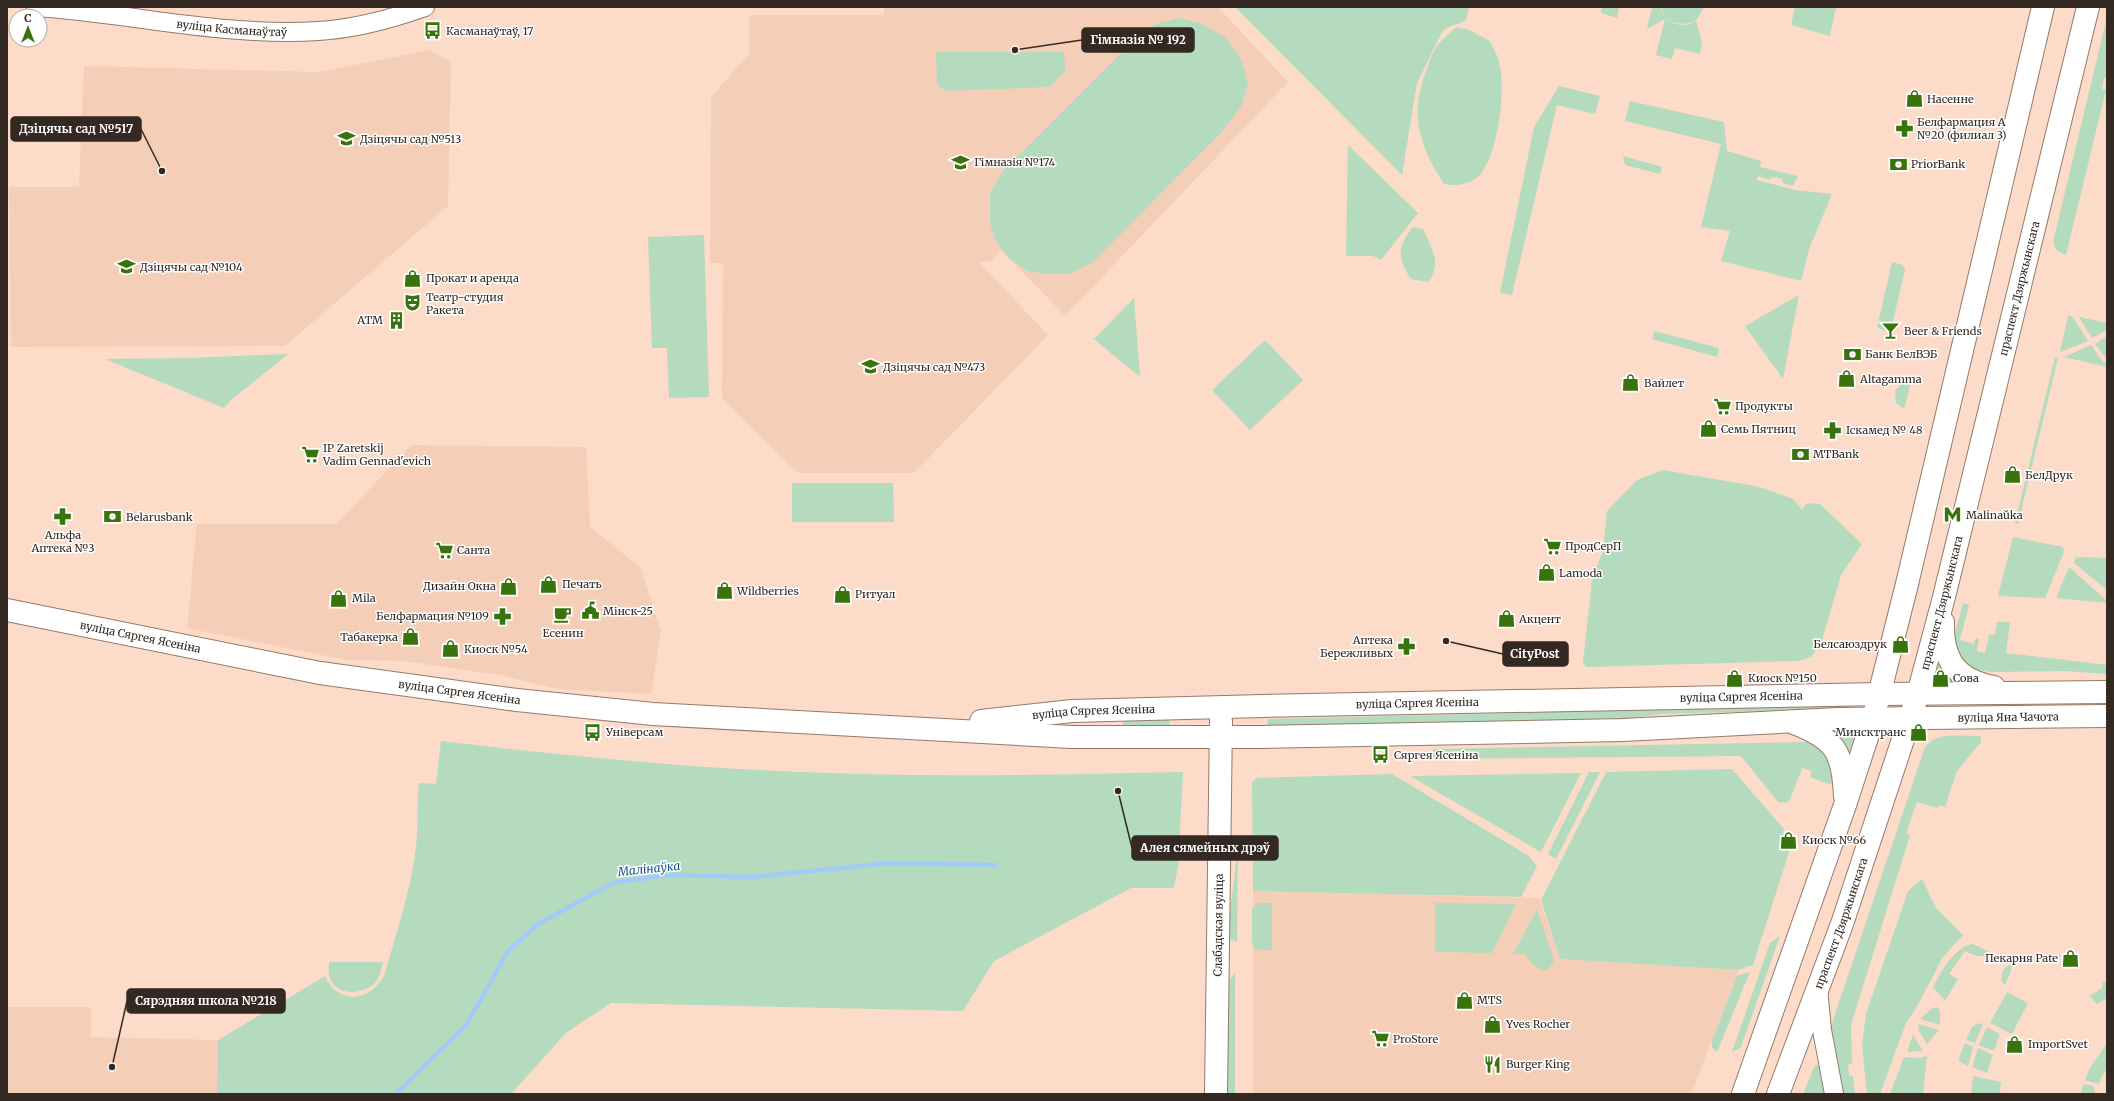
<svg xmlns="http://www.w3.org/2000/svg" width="2114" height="1101" font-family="Merriweather,serif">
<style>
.built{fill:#f5ceb8}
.green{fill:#b4dbbd}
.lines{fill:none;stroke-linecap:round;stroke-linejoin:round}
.stream{stroke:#a2ccf8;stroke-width:4.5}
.minor-casing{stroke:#967969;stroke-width:20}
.major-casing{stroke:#967969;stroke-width:24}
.minor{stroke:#fff;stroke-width:18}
.major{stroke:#fff;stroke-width:22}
.labels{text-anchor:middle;stroke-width:3;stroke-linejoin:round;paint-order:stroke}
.street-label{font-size:11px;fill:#342822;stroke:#fff}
.poi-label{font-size:11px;fill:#342822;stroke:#fff;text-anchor:start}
.water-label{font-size:12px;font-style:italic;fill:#175389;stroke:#fff}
.leader{fill:none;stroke:#342822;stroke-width:1.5}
.callout-dot{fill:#342822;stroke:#fff;stroke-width:1.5}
.callout{fill:#342822;stroke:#342822;stroke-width:1.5}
.callout-label{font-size:12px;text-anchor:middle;font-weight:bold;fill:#fff}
</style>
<rect width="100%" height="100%" fill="#fcdbc9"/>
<!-- built -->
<g class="built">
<path d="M884,7H1218L1288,82L1065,316L1001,250L991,261L979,262L1048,335L914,473H798L722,398L723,263H710L711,97L749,54V15H884Z"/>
<path d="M430,50L451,62L448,206L285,346L11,347L9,187H79L84,66L319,72Z"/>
<path d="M412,445L586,447L590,527L641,568L661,632L651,694L558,689L499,675L404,661L346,660L187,628L197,524H336Z"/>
<path d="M1253,891L1539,898L1560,959L1738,970L1737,976L1691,1094H1253Z"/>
<path d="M7,1007H91V1037L218,1040L217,1094H7Z"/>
</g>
<!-- green -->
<g class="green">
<path d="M1235,7H1469L1466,20C1458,25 1448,25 1442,32L1417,83L1402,175Z"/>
<path d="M1602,7H1619L1617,18L1601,13Z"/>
<path d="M1652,7H1660C1666,23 1681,30 1696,21L1702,42L1700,54L1675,48L1672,59L1656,55L1665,19L1647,29Z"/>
<path d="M1661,7H1704L1696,21C1681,27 1666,24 1661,7Z"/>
<path d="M1795,7H1836L1830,36L1791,25Z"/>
<path d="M2107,17V78H2104L2102,89L2106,90L2066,255L2057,251L2053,242Z"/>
<path d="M1179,18L1203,24L1225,37L1241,59L1248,83L1241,107L1220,134L1093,262L1071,274H1046L1027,271L1009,258L995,240L990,222V194L1002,172L1129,45L1156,24Z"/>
<path d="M1456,27L1467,29L1490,41C1493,48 1497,54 1499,61C1506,89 1499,148 1482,172C1474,184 1457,187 1444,184C1419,145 1409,114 1427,69C1429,63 1431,55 1435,49C1440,41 1449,34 1456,27Z"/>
<path d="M936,52H1064L1065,71L1050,87L945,91L937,84Z"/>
<path d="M1559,86L1600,96L1595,114L1557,105L1512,295L1500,293L1534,127Z"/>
<path d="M1630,101L1724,122L1727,151L1761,161L1760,167L1798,176L1793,186L1783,183L1782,179L1773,177L1770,180L1758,176L1757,180L1795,190L1832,194L1809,249L1801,281L1721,261L1730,231L1701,227L1721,144L1625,121Z"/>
<path d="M1348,145L1418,213L1381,260L1373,256H1346Z"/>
<path d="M1623,156L1662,167L1660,174L1625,165Z"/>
<path d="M1413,227L1423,229C1431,247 1443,264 1428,282L1411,279C1397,258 1397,247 1413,227Z"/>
<path d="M704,235L709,397L669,398L667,348H652L648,237Z"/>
<path d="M1892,262L1903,265L1905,270L1891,329L1887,331L1877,328Z"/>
<path d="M1799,295L1783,379L1745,326Z"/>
<path d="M1134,298L1140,377L1094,339Z"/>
<path d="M2068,316H2072L2088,341L2060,352Z"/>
<path d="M2079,317L2107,323V330L2092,338Z"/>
<path d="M1654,331L1719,348L1717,357L1652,339Z"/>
<path d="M2107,336V359L2095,344Z"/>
<path d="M1265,340L1303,380L1250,430L1212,390Z"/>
<path d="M2091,345L2103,362L2107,363V367L2064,357Z"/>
<path d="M288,354L231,400L224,408L105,359L188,358Z"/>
<path d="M2055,357L2058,358L2018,524L2015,523Z"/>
<path d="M1905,382H1911L1904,409L1896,403L1895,391L1901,384Z"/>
<path d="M1663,470L1760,487L1793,499L1802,510L1807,503L1820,504L1862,544L1841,575L1822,640L1817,649L1811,657L1799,661L1586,667L1583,663L1592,580L1603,551L1607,511L1637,480Z"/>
<path d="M792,483H893L894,522H792Z"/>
<path d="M2013,537L2063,547L2064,552L2045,598L1998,596Z"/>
<path d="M2076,557L2107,558V590L2074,563Z"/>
<path d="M2069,567L2107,601V603L2056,598Z"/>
<path d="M1963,603L1969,605L1960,640L1974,644L1976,638L1979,639L1977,651L1985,653L1989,634L1995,635L1997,622H2010L2006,653L2107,665V674L2066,671L1991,672L1972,669L1962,663L1953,641Z"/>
<path d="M1939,658L1957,683L1933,682Z"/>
<path d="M1848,705L1849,709L1662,714L1612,720L1267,726L1268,719Z"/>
<path d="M1123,719H1169L1170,726L1123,725Z"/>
<path d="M1850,734L1854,738L1848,757L1833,735Z"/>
<path d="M1981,736V742L1957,771L1945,807L1939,805L1937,808L1917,802L1906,833L1910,835L1851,1025L1852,1063L1848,1064L1849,1076H1853L1855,1094H1839L1831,1030L1833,1020L1924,750C1933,730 1962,737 1981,736Z"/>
<path d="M441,741C580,758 722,771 862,774C969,777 1076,774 1183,772L1178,866L1174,888H1131L994,961L963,1011L611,1003L567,1032L511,1094H217L218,1040L325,976C338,1005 369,1002 384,976C396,934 411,891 416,847C419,826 416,804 419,783L436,784Z"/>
<path d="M1811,742L1819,743L1835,770L1831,785L1810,777L1812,771L1802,768L1790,800L1786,803L1778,802L1741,756L1433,759V749Z"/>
<path d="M1732,769L1784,829L1780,847L1790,849L1753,965L1738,970L1560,959L1541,900L1606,772Z"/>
<path d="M1589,772H1600L1556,859L1548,854Z"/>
<path d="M1581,773L1541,852L1410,776Z"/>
<path d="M1392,774L1529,856L1537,866L1521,897L1253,891L1252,789V782L1257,778Z"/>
<path d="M1238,848L1237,942L1229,939V920Z"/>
<path d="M1922,879L1936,908L1963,935L1943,957L1915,1010L1906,1023L1880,1094H1867L1862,1045L1866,1014L1908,891Z"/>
<path d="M1258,903H1272V950H1258L1254,948L1252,942V909Z"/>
<path d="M1435,903L1516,904L1492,953L1435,952Z"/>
<path d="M1537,909L1554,960C1546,981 1532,965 1525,954H1513Z"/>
<path d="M1780,936L1741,1047L1732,1052L1770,943Z"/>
<path d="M1973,944L1989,952L1986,956H1977L1965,951L1949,974L1958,979L1945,1001L1933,987C1942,971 1953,948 1973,944Z"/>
<path d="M2015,960L2005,985L2001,980L2003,970Z"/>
<path d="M329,962H383C381,969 380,977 375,983C362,996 333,996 329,975C328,971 329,966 329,962Z"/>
<path d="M1235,972V1094H1226L1227,985Z"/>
<path d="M1750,972L1717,1052L1712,1048V1041L1737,976Z"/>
<path d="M2107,981V998L2097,1004L2090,996L2102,988L2103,982Z"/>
<path d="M2007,992L2028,1003L2012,1034L1990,1023Z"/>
<path d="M1938,1007L1940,1012V1025L1920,1019L1931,1009Z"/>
<path d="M1978,1023L1983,1025L1975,1043L1966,1040L1972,1027Z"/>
<path d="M1918,1024L1939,1030L1927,1044L1919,1031Z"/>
<path d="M1987,1027L2000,1034L1994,1051L1979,1045Z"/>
<path d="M1913,1035L1923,1051L1907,1052Z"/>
<path d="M1965,1043L1973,1047L1968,1066L1959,1061V1058Z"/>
<path d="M2107,1043V1068L2102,1076L2099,1084L2085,1080L2090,1068Z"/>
<path d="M1978,1048L1993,1055L1987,1073L1972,1067Z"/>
<path d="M1927,1056L1923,1094H1890L1904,1057L1919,1058Z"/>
<path d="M1815,1065L1820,1066L1825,1094H1803Z"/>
<path d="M1973,1076L2001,1082L2000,1094H1971Z"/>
<path d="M2083,1084L2093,1086L2096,1094H2081Z"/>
</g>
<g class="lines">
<!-- stream -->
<path class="stream" d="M396,1094L467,1024L508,951L538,924L613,883L668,875L752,877L890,863L996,865"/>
<defs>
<g id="minor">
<path id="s1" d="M36,7C130,13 223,37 318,31C354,29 391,19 425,7"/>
<path d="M1818,988L1822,1030L1834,1094"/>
</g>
<g id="major">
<path id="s2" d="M7,610L320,673L517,700L653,714L1071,737H1263L1623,730L1838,719L2107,716"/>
<path d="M1943,622C1942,660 1956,680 1994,687"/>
<path id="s3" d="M981,721L1072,711L1263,706L1878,694L2107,692"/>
<path d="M1794,723C1835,739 1843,751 1845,796"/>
<path id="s4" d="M1216,1094L1221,721"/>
<path d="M1743,1094L1845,805L1873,719L1907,584L2043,7"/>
<path id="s5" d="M1778,1094L1842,924L1918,694L1944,597L2088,7"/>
</g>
</defs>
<!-- minor casing -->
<use href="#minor" class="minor-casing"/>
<!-- major casing -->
<use href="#major" class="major-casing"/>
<!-- minor -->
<use href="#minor" class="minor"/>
<!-- major -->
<use href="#major" class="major"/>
</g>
<!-- icons -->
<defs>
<symbol id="bus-bare" viewBox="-9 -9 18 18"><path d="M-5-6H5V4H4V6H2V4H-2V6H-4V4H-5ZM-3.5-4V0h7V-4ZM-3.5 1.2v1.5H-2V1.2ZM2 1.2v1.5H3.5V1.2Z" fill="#38740b" stroke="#fff" stroke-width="2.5" paint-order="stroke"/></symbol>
<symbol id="shop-bare" viewBox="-9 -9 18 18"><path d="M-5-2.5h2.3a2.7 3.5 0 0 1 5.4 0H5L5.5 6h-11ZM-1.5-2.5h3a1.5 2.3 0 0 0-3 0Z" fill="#38740b" stroke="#fff" stroke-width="2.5" paint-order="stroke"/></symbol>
<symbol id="pharmacy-bare" viewBox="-9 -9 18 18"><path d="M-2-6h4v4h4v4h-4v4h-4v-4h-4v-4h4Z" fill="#38740b" stroke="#fff" stroke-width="2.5" paint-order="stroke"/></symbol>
<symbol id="school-bare" viewBox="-9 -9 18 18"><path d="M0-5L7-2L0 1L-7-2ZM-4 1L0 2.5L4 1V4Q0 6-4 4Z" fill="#38740b" stroke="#fff" stroke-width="2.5" paint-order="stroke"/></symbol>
<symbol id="bank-bare" viewBox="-9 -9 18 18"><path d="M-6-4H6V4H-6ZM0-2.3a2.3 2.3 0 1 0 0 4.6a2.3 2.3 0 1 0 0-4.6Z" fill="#38740b" stroke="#fff" stroke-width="2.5" paint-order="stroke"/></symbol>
<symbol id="theatre-bare" viewBox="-9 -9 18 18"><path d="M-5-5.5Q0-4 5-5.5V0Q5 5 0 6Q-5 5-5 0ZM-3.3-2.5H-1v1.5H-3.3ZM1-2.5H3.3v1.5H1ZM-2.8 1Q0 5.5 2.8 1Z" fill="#38740b" stroke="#fff" stroke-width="2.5" paint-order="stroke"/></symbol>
<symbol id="building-bare" viewBox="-9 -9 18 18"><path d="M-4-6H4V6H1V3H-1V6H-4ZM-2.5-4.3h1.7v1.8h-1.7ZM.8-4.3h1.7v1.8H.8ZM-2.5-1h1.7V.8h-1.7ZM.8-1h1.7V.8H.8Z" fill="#38740b" stroke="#fff" stroke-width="2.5" paint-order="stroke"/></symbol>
<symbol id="bar-bare" viewBox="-9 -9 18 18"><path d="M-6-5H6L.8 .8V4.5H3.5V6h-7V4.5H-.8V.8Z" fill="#38740b" stroke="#fff" stroke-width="2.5" paint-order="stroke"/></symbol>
<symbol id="supermarket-bare" viewBox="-9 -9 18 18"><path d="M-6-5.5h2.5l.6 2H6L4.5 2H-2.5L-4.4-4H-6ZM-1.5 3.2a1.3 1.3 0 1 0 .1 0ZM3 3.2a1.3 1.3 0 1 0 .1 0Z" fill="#38740b" stroke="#fff" stroke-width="2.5" paint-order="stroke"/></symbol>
<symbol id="metro-bare" viewBox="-9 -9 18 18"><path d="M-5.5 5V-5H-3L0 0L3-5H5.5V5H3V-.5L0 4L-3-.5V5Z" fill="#38740b" stroke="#fff" stroke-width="2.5" paint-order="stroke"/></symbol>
<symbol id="civic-bare" viewBox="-9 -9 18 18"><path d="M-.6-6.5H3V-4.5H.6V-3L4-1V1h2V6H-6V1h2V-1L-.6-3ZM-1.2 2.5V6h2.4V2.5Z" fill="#38740b" stroke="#fff" stroke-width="2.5" paint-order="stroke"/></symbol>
<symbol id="cafe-bare" viewBox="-9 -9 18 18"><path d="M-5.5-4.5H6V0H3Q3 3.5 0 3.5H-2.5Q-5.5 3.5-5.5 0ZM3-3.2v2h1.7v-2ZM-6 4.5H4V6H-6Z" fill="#38740b" stroke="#fff" stroke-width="2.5" paint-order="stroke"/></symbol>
<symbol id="restaurant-bare" viewBox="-9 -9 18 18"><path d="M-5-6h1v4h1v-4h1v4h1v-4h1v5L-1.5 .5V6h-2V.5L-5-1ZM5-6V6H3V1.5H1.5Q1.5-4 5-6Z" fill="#38740b" stroke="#fff" stroke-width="2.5" paint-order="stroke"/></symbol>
</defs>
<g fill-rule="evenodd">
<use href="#bus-bare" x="420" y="18" width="25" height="25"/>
<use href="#shop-bare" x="1902" y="86" width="25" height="25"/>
<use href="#pharmacy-bare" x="1892" y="116" width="25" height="25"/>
<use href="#school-bare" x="334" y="126" width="25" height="25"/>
<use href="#school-bare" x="948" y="150" width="25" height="25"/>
<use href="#bank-bare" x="1886" y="152" width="25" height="25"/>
<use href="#school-bare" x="114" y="254" width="25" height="25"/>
<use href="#shop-bare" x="400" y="266" width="25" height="25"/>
<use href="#theatre-bare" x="400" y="290" width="25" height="25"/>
<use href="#building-bare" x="384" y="308" width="25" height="25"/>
<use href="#bar-bare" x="1878" y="318" width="25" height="25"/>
<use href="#bank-bare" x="1840" y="342" width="25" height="25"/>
<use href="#school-bare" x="858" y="354" width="25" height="25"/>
<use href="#shop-bare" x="1834" y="366" width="25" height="25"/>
<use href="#shop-bare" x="1618" y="370" width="25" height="25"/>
<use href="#supermarket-bare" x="1710" y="394" width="25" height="25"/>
<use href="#shop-bare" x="1696" y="416" width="25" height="25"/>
<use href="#pharmacy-bare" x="1820" y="418" width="25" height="25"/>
<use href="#supermarket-bare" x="298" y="442" width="25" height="25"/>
<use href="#bank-bare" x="1788" y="442" width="25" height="25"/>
<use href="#shop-bare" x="2000" y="462" width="25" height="25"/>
<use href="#metro-bare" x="1940" y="502" width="25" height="25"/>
<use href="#pharmacy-bare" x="50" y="504" width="25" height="25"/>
<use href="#bank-bare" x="100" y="504" width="25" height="25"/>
<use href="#supermarket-bare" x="1540" y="534" width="25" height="25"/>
<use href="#supermarket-bare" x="432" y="538" width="25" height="25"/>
<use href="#shop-bare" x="1534" y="560" width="25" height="25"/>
<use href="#shop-bare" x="536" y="572" width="25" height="25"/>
<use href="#shop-bare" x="496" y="574" width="25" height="25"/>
<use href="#shop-bare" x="712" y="578" width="25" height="25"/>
<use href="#shop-bare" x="830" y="582" width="25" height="25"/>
<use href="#shop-bare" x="326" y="586" width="25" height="25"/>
<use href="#civic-bare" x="578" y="598" width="25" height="25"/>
<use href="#cafe-bare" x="550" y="602" width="25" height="25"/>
<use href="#pharmacy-bare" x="490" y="604" width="25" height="25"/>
<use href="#shop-bare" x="1494" y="606" width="25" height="25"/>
<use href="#shop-bare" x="398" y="624" width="25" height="25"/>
<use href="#shop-bare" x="1888" y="632" width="25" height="25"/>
<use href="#pharmacy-bare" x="1394" y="634" width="25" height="25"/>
<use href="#shop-bare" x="438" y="636" width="25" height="25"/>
<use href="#shop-bare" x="1722" y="666" width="25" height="25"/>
<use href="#shop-bare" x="1928" y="666" width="25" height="25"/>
<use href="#bus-bare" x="580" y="720" width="25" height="25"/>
<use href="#shop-bare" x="1906" y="720" width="25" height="25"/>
<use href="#bus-bare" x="1368" y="742" width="25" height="25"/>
<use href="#shop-bare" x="1776" y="828" width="25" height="25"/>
<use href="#shop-bare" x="2058" y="946" width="25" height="25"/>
<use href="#shop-bare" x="1452" y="988" width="25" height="25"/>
<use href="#shop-bare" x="1480" y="1012" width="25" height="25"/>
<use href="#supermarket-bare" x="1368" y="1026" width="25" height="25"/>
<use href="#shop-bare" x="2002" y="1032" width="25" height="25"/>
<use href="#restaurant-bare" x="1480" y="1052" width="25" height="25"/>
</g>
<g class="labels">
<!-- street labels -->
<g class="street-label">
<text dy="4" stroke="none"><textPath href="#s1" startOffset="197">вуліца Касманаўтаў</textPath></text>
<text dy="4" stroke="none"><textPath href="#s5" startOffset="842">праспект Дзяржынскага</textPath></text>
<text dy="4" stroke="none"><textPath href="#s5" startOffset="518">праспект Дзяржынскага</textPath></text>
<text dy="4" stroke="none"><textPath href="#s2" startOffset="136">вуліца Сяргея Ясеніна</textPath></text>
<text dy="4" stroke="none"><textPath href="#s2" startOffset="460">вуліца Сяргея Ясеніна</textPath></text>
<text dy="4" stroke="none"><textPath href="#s3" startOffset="761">вуліца Сяргея Ясеніна</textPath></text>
<text dy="4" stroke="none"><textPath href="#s3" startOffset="437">вуліца Сяргея Ясеніна</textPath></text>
<text dy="4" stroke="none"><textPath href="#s3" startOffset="113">вуліца Сяргея Ясеніна</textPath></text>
<text dy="4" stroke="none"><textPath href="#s2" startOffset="2011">вуліца Яна Чачота</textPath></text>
<text dy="4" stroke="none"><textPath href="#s5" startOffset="182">праспект Дзяржынскага</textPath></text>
<text dy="4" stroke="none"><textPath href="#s4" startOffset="169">Слабадская вуліца</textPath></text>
</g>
<!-- poi labels -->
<g class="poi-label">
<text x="446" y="35">Касманаўтаў, 17</text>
<text x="1927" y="103">Насенне</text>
<text x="1917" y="126">Белфармация А<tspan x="1917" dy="13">№20 (филиал 3)</tspan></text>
<text x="360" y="143">Дзіцячы сад №513</text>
<text x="974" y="166">Гімназія №174</text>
<text x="1911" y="168">PriorBank</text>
<text x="140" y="271">Дзіцячы сад №104</text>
<text x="426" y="282">Прокат и аренда</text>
<text x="426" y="301">Театр-студия<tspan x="426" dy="13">Ракета</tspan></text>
<text x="383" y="324" text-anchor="end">АТМ</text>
<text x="1904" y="335">Beer &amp; Friends</text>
<text x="1865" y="358">Банк БелВЭБ</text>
<text x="883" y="371">Дзіцячы сад №473</text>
<text x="1860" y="383">Altagamma</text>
<text x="1644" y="387">Вайлет</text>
<text x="1735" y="410">Продукты</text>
<text x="1721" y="433">Семь Пятниц</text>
<text x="1846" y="434">Іскамед № 48</text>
<text x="323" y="452">IP Zaretskij<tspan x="323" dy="13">Vadim Gennad'evich</tspan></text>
<text x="1813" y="458">MTBank</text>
<text x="2025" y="479">БелДрук</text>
<text x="1966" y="519">Malinaŭka</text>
<text x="126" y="521">Belarusbank</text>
<text x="63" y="539" text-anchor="middle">Альфа<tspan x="63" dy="13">Аптека №3</tspan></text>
<text x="1565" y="550">ПродСерП</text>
<text x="457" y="554">Санта</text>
<text x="1559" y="577">Lamoda</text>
<text x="562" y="588">Печать</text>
<text x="496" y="590" text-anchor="end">Дизайн Окна</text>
<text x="737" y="595">Wildberries</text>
<text x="855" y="598">Ритуал</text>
<text x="352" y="602">Mila</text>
<text x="603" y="615">Мінск-25</text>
<text x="489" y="620" text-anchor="end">Белфармация №109</text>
<text x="1519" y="623">Акцент</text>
<text x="563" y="637" text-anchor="middle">Есенин</text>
<text x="398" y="641" text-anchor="end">Табакерка</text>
<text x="1393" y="644" text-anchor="end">Аптека<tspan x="1393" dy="13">Бережливых</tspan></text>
<text x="1887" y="648" text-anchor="end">Белсаюздрук</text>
<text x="464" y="653">Киоск №54</text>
<text x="1748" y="682">Киоск №150</text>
<text x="1953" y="682">Сова</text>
<text x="606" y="736">Універсам</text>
<text x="1906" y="736" text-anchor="end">Минсктранс</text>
<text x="1394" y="759">Сяргея Ясеніна</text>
<text x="1802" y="844">Киоск №66</text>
<text x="2058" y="962" text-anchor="end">Пекарня Pate</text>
<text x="1477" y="1004">MTS</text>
<text x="1506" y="1028">Yves Rocher</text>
<text x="1393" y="1043">ProStore</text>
<text x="2028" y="1048">ImportSvet</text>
<text x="1506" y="1068">Burger King</text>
</g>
<!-- water labels -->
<g class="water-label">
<text transform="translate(649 869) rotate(-6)" y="4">Малінаўка</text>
</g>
</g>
<!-- callouts -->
<path class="leader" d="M1015 50L1082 40M162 171L141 129M1446 641L1503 654M1118 791L1132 848M112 1067L127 1001"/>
<g class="callout-dot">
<circle cx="1015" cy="50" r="4"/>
<circle cx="162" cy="171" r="4"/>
<circle cx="1446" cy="641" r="4"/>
<circle cx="1118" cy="791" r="4"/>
<circle cx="112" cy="1067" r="4"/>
</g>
<g class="callout">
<rect x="1082" y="28" width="112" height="24" rx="4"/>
<rect x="11" y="117" width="130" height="24" rx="4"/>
<rect x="1503" y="642" width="65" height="24" rx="4"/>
<rect x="1132" y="836" width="146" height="24" rx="4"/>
<rect x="127" y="989" width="158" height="24" rx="4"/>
</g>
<g class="callout-label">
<text x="1138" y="44">Гімназія № 192</text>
<text x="76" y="133">Дзіцячы сад №517</text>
<text x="1535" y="658">CityPost</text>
<text x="1205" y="852">Алея сямейных дрэў</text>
<text x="206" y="1005">Сярэдняя школа №218</text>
</g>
<!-- border -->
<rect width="2114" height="1101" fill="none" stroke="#342822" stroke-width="16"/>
<!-- north arrow -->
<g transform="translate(28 28)"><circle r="19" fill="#ffffff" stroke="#aea9a7"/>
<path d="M0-3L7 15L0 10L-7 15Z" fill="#38740b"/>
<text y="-6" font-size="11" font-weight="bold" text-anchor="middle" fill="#342822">С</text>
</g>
</svg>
